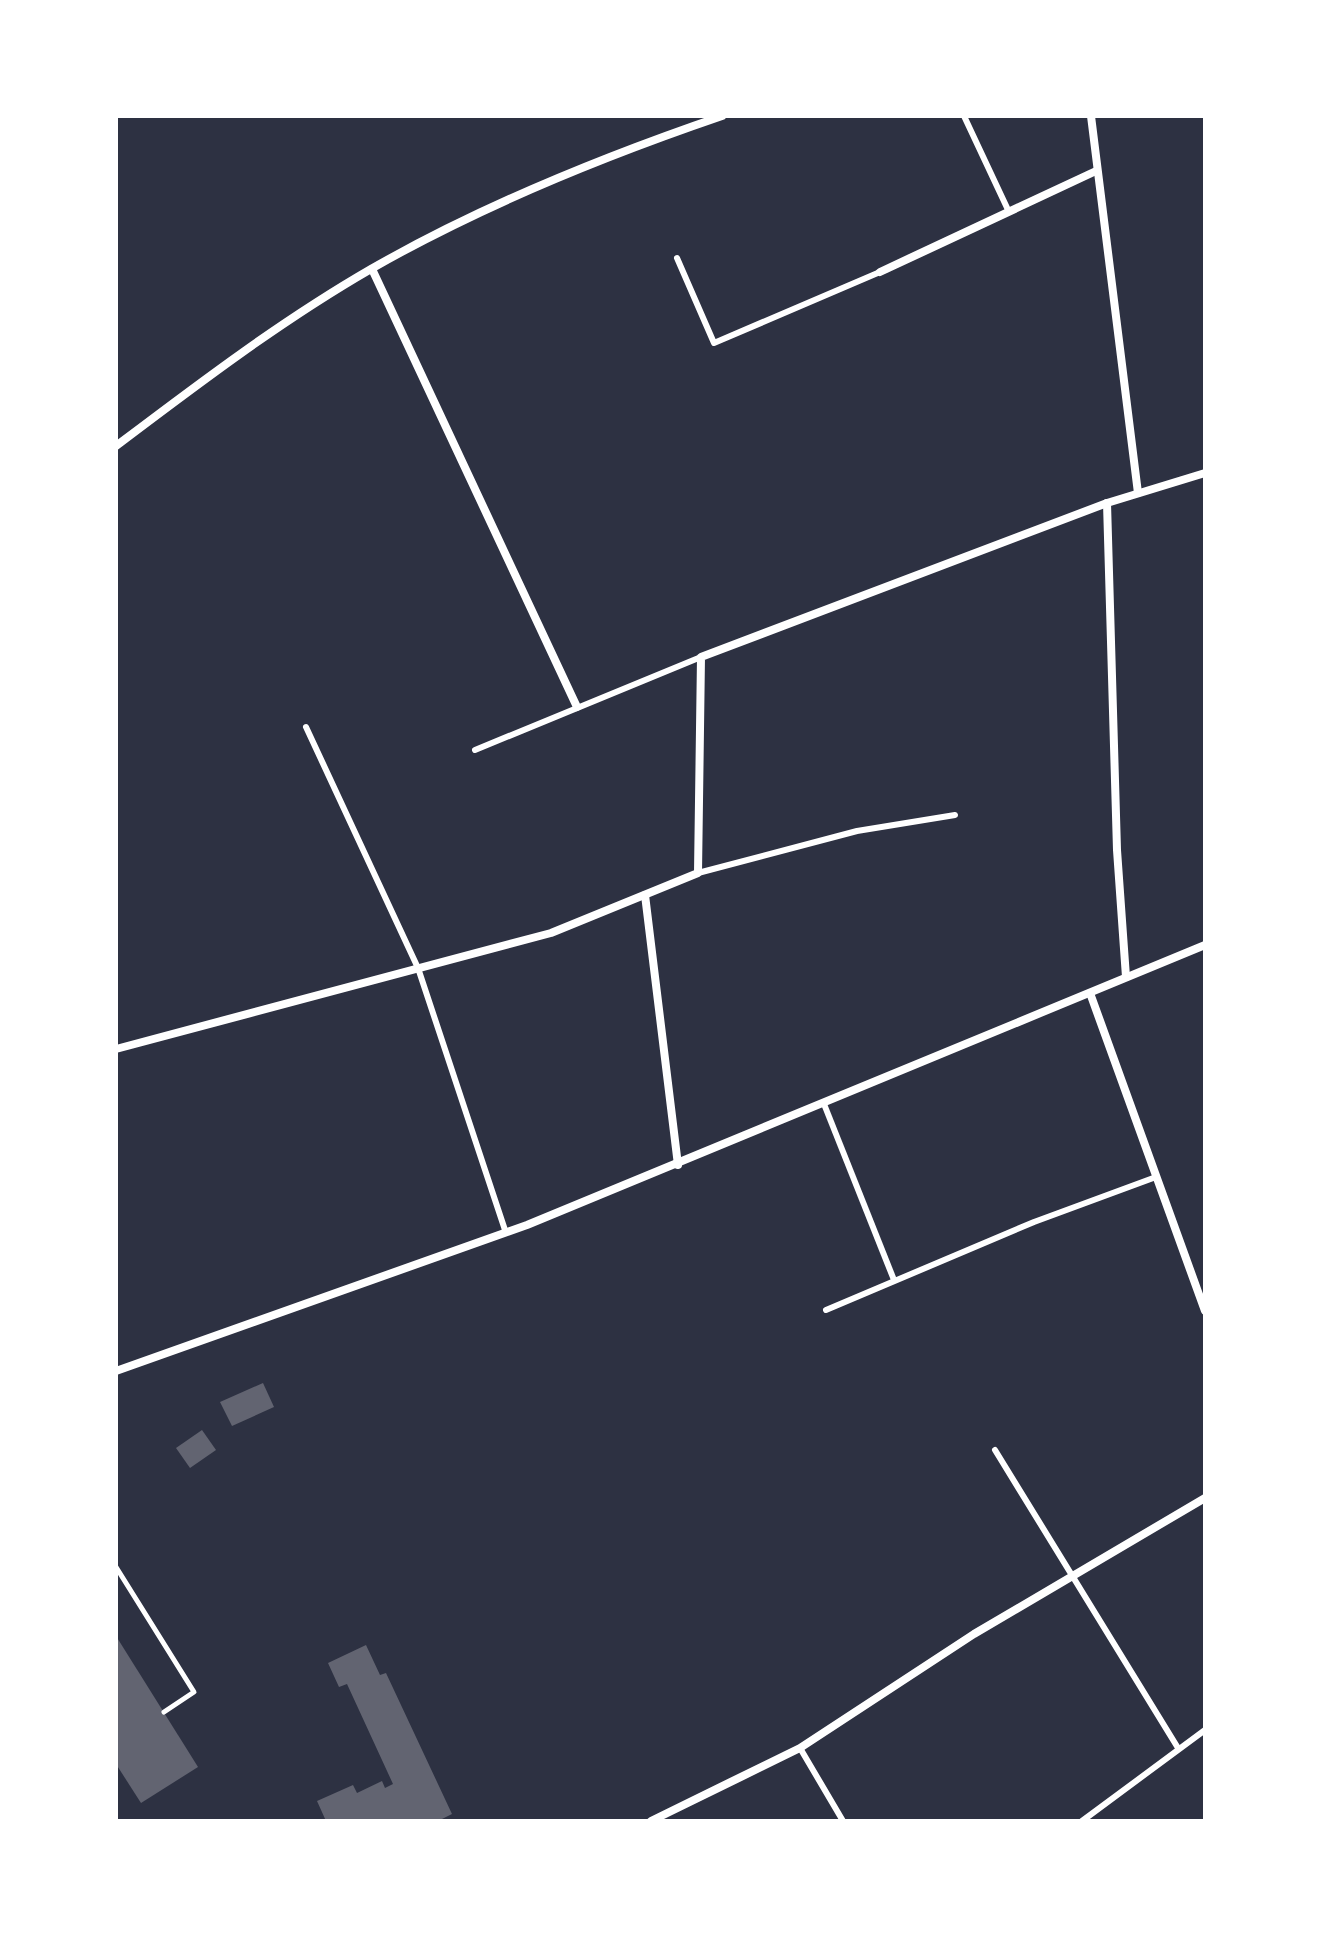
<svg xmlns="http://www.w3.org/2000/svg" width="1321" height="1937" font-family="'PT Serif',serif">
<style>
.building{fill:#626471}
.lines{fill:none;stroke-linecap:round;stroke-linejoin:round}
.path{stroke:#fff;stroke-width:5}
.service{stroke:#fff;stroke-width:6}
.minor{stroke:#fff;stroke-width:8}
</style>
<rect width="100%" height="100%" fill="#2d3142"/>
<!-- building -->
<g class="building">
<path d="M263,1383L274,1407L232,1426L220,1402Z"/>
<path d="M202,1430L216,1450L190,1468L176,1448Z"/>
<path d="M116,1636L198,1767L141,1803L116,1764Z"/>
<path d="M366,1645L380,1675L386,1673L452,1814L438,1821H326L317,1801L353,1785L357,1793L382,1781L385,1788L393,1784L347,1684L339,1687L328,1663Z"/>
</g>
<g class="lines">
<!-- path -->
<path class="path" d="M116,1567L194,1692L164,1712"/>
<!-- service -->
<g class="service">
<path d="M964,116L1009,212"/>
<path d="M677,258L714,343L880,272"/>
<path d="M306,727L418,968L506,1233"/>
<path d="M475,750L701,657"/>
<path d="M698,873L857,831L955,815"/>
<path d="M824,1104L894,1280"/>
<path d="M826,1310L1034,1222L1156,1177"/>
<path d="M995,1450L1178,1748"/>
<path d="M800,1748L843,1821"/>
<path d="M1082,1821L1205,1730"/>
</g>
<!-- minor -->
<g class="minor">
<path d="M1091,116L1138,493"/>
<path d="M372,269L577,707"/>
<path d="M880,272L1096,171"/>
<path d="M116,446C198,384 281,321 371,269C481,206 602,157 722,116"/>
<path d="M1107,503L1117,850L1126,977"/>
<path d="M645,895L678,1165"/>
<path d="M1090,993L1205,1311"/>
<path d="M116,1049L551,933L698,873L701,657L1107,503L1205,473"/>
<path d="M116,1371L527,1225L1205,945"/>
<path d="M651,1821L800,1748L974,1634L1205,1498"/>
</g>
</g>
<!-- border -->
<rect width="1321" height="1937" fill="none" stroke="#ffffff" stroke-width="236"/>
</svg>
